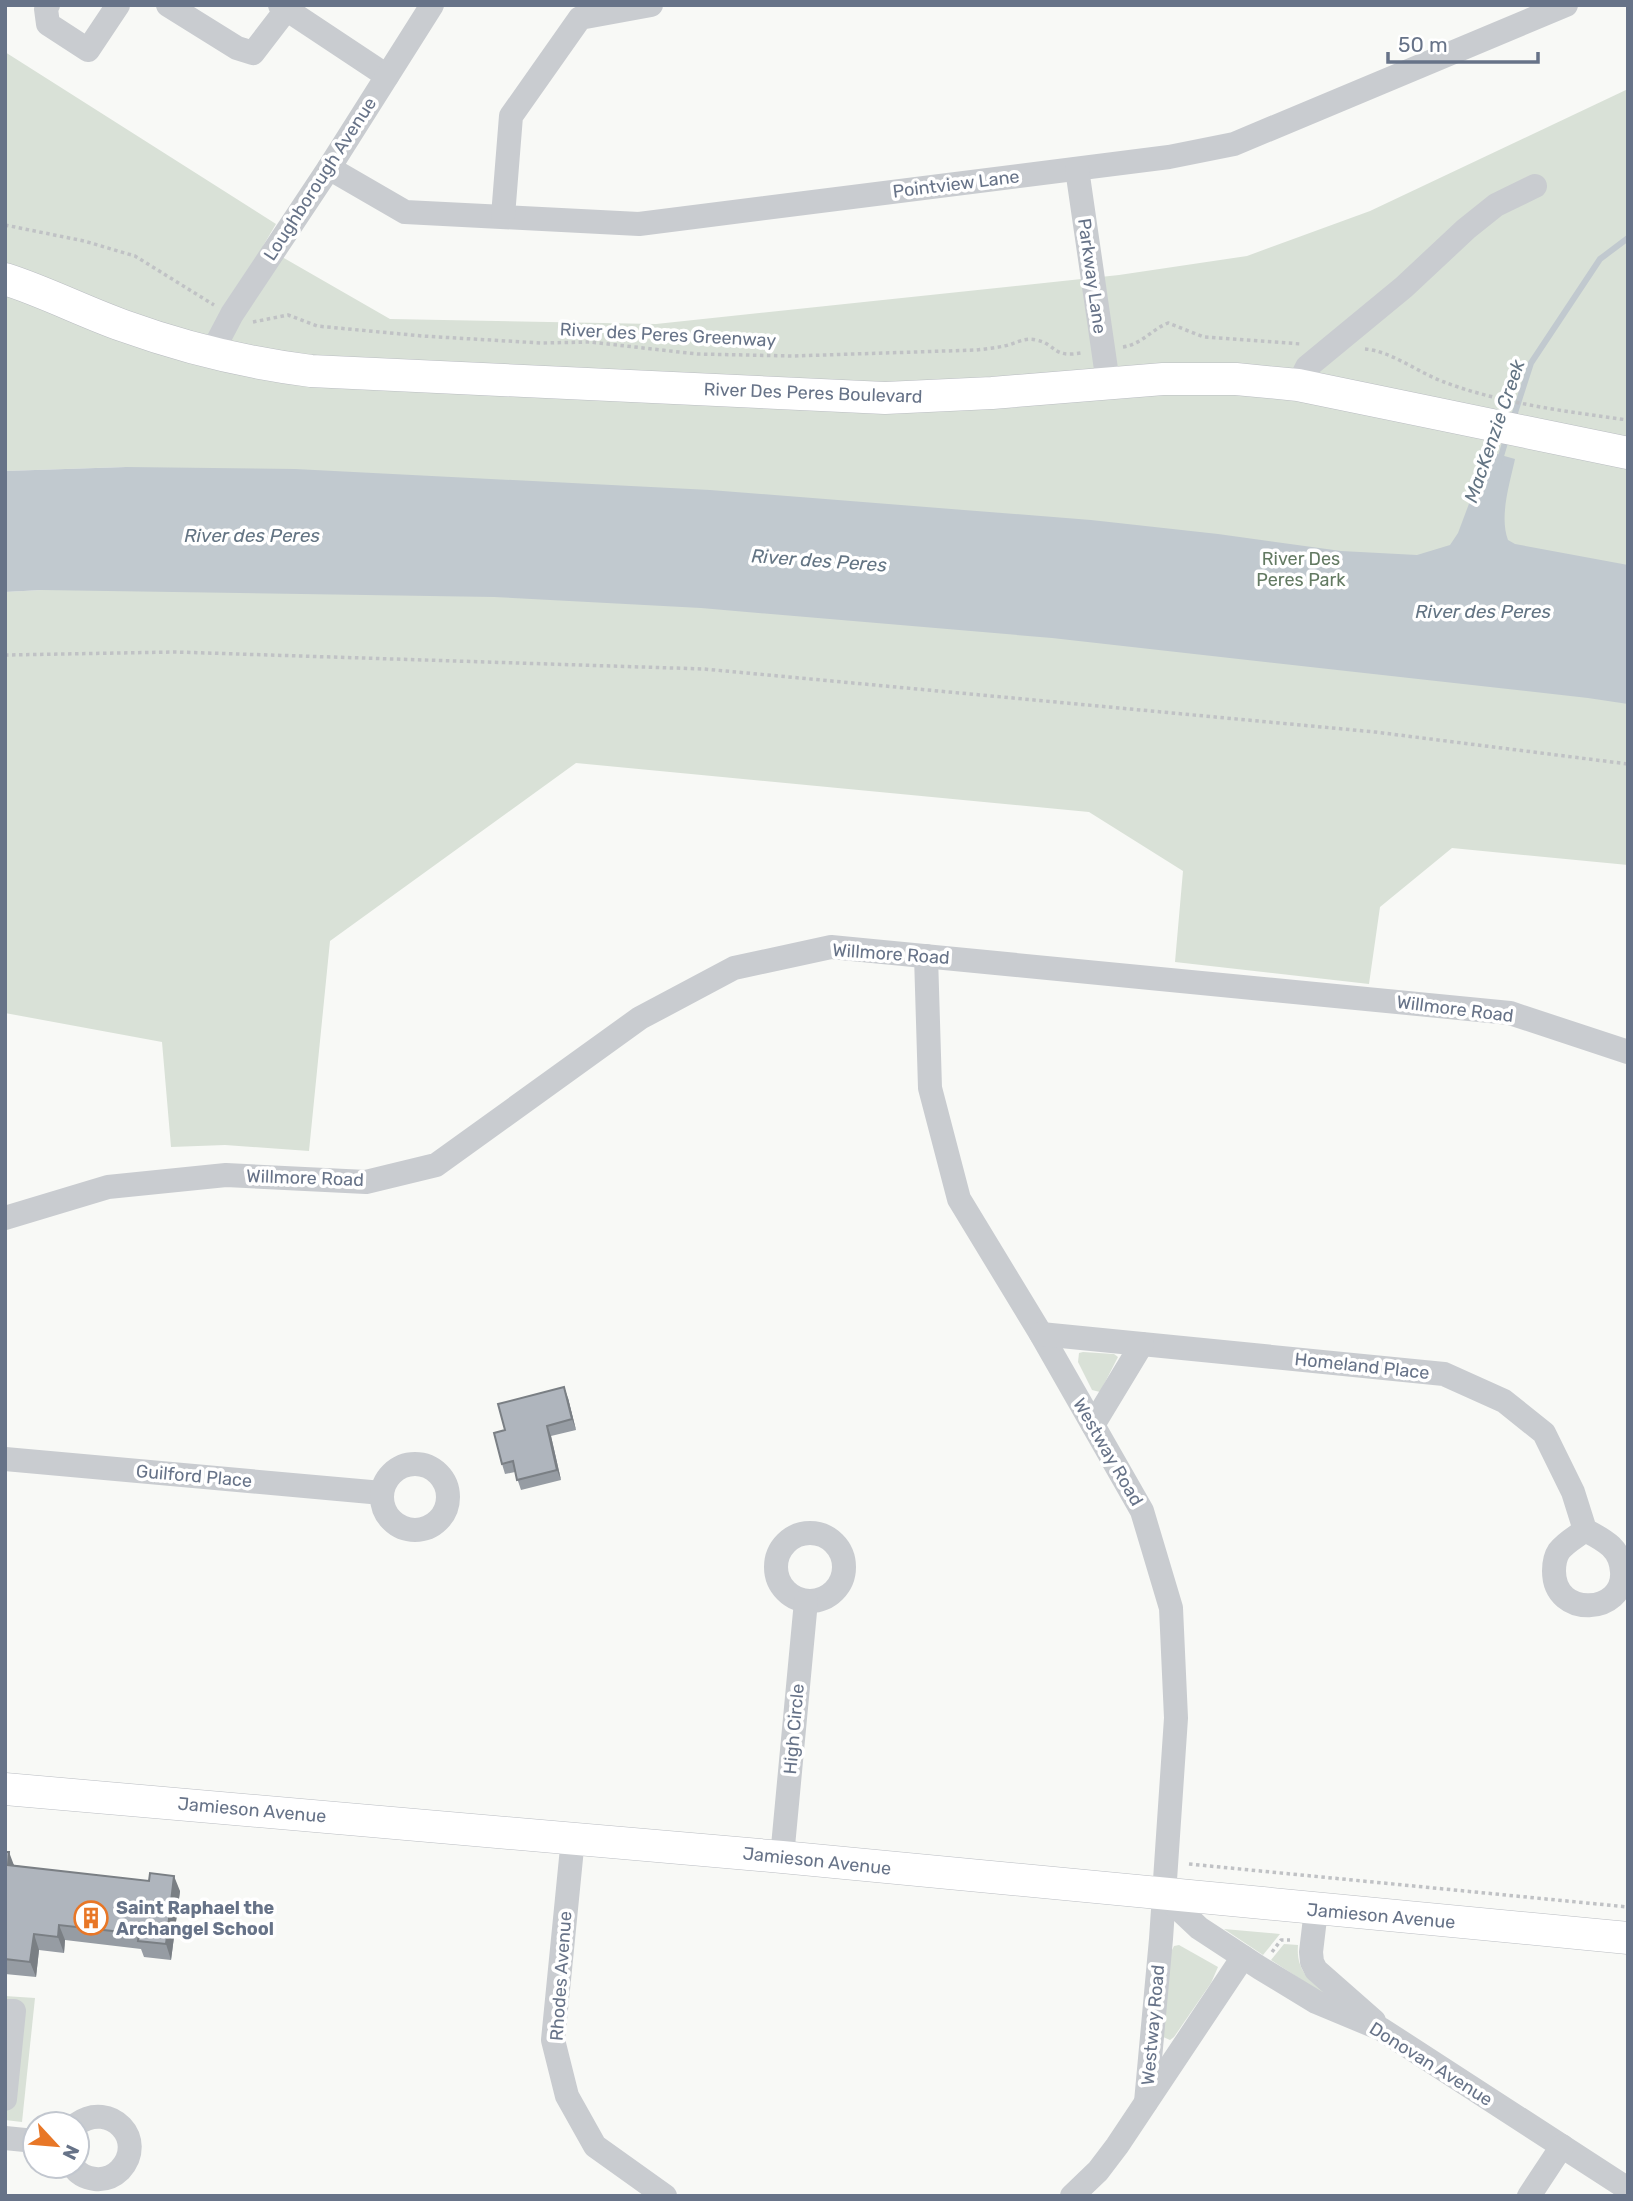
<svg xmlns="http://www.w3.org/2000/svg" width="1633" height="2201" font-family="Rubik,sans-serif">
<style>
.green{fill:#d9e1d7}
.water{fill:#c1c9cf}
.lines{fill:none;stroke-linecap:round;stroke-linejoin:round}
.stream{stroke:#c1c9cf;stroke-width:6}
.major-casing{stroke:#babdc2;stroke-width:33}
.path{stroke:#c0c2c5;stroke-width:3.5;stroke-dasharray:3.5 3.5;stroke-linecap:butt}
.minor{stroke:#c9ccd0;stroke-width:24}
.major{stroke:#fff;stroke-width:32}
.wall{fill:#969ca3}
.shaded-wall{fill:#7a7f84}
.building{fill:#afb5bd;stroke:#7a7f84;stroke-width:2}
.labels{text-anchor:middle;stroke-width:7;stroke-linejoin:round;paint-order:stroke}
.street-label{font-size:18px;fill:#677388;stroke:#fff}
.park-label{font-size:18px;fill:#637a62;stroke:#fff}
.poi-label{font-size:18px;font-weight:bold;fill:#677388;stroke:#fff;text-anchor:start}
.water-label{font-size:19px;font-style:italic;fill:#637483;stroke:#fff}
</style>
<rect width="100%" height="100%" fill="#f8f9f6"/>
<!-- green -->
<g class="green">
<path d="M5,52L276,224L263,246L390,319L656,324L1119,275L1247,256L1370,211L1628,89V865L1452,848L1380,907L1369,984L1175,962L1183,871L1089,812L576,763L330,941L309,1151L225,1145L171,1147L162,1042L5,1013V592L42,590L125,467L5,471Z"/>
<path d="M1083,1352L1114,1354L1118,1357L1100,1392L1092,1390L1078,1362L1079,1353Z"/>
<path d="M1224,1929L1280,1934L1263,1955Z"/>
<path d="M1284,1944L1298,1945C1296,1969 1308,1981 1327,1993L1325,1995L1271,1960Z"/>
<path d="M1179,1945L1218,1967L1211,1983L1174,2037L1170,2040L1161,2036L1171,1952L1174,1946Z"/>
<path d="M5,1996L35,1998L22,2122L5,2120Z"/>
</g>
<!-- water -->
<path class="water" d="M1483,450L1515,459C1510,483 1499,516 1508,540L1515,544L1628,565V704L1588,698L1052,638L701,608L494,597L42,590L5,592V471L126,467L295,469L710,490L1091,520L1218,534L1341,551L1417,555L1450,545L1458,533L1473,493Z"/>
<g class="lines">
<!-- stream -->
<g class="stream">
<path d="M1513,419L1531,363L1600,259L1628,238"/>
<path d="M1499,463L1507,436"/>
</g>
<defs>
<g id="major">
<path d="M5,279C46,292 84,312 124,326C185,348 247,363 311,371L885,398L992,393L1163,379H1236L1298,385L1628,453"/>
<path d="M5,1789L782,1857L1628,1938"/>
</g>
</defs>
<!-- major casing -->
<use href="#major" class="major-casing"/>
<!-- path -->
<g class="path">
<path d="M5,225L84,241L135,256L214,305"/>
<path d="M253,322L288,315L317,326L422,336L541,343L590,342L697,354L793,356L976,350C985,349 995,348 1004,346C1015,344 1024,337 1036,340C1057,344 1051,358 1081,353"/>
<path d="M1123,347C1142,344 1151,330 1168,323L1204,337L1301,344"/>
<path d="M1365,349C1391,351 1419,373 1444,382C1499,403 1569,412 1628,420"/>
<path d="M5,655L176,652L704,669L1375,732L1628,764"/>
<path d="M1189,1864L1628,1907"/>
<path d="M1272,1952L1281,1940H1290"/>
</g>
<!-- minor -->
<g class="minor">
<path d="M48,5L46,9L48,24L88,50L118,5"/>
<path d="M168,5L237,48L253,53L286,10"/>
<path d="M280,5L387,76"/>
<path d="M329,168L405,212L639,224L1169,157L1234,144L1566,5"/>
<path d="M1077,169L1108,383"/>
<path d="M503,216L511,116L580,18L651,5"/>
<path d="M211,354L232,314L329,168L432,5"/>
<path d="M1298,385L1307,367L1404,287L1466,229L1496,205L1535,186"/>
<path d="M926,956L930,1088L959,1199L1041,1334L1142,1511L1171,1608L1176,1718L1161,1939L1146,2102"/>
<path d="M5,1218L108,1187L226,1175L366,1182L436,1165L640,1018L734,968L831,947L1510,1013L1628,1052"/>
<path d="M1041,1334L1444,1374L1504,1401L1544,1433L1573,1492L1585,1530C1604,1540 1621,1548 1622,1572C1625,1614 1554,1619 1554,1571C1554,1563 1555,1557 1559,1551C1566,1542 1576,1537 1585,1530"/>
<path d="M1093,1425L1142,1344"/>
<path d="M5,1459L382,1493"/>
<circle cx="415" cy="1497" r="33"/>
<circle cx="810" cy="1567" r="34"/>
<path d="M573,1838L553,2040L567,2096L595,2146L665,2196"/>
<path d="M782,1857L806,1601"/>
<path d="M1164,1895L1199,1928L1260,1968L1316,2002L1381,2029L1628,2189"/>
<path d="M1316,1910L1311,1952L1312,1962L1316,1970L1374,2021"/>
<path d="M5,2011H14L5,2099"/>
<path d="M5,2138L35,2141"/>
<path d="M73,2166C78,2174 86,2178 95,2179C105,2180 113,2177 120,2170C148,2140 110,2100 77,2124"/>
<path d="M1072,2196L1098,2171L1117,2146L1243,1957"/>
<path d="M1529,2196L1562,2146"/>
</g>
<!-- major -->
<use href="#major" class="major"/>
</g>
<!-- wall -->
<g class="wall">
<path d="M568,1398L576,1430L551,1436L561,1480L521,1490L515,1472L505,1474L502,1464L505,1430Z"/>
<path d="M5,1852L14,1865L180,1891L171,1960L144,1957L141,1949L65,1940L64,1953L39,1950L36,1977L5,1974Z"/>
</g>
<!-- shaded-wall -->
<g class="shaded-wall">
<path d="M564,1387L568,1398L576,1430L572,1419Z"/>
<path d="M547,1426L551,1436L561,1480L557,1470Z"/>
<path d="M9,1852L15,1868L8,1865Z"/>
<path d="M174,1876L180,1891L171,1960L166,1944Z"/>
<path d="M59,1925L65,1940L64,1953L58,1937Z"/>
<path d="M34,1934L39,1950L36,1977L30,1962Z"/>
</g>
<!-- building -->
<g class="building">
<path d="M564,1387L572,1419L547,1426L557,1470L517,1480L513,1461L502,1464L494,1433L505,1430L498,1404Z"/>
<path d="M5,1852H9L8,1865L149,1881L150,1873L174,1876L166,1944L138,1941L139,1934L59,1925L58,1937L34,1934L30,1962L5,1959Z"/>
</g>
<!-- icons -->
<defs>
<symbol id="building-ring" viewBox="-11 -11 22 22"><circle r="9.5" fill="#fff" stroke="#e87727" stroke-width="1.5"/><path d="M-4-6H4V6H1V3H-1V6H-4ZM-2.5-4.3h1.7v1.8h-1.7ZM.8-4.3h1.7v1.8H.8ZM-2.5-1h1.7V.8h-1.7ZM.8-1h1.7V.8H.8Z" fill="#e87727"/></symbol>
</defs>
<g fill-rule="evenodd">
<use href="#building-ring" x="72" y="1899" width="38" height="38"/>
</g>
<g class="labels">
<!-- street labels -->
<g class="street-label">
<text transform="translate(320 179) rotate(-57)" y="6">Loughborough Avenue</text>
<text transform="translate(956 184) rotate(-7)" y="6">Pointview Lane</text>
<text transform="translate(1092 276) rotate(82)" y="6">Parkway Lane</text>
<text transform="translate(668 335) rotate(3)" y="6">River des Peres Greenway</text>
<text transform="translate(813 393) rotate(2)" y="6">River Des Peres Boulevard</text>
<text transform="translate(891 954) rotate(4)" y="6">Willmore Road</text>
<text transform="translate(1455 1009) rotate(7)" y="6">Willmore Road</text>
<text transform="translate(305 1178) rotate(2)" y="6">Willmore Road</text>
<text transform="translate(1362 1366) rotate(6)" y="6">Homeland Place</text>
<text transform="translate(1108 1452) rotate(60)" y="6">Westway Road</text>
<text transform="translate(194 1476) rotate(5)" y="6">Guilford Place</text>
<text transform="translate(794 1729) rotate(-85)" y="6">High Circle</text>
<text transform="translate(252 1810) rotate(5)" y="6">Jamieson Avenue</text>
<text transform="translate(817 1861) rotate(6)" y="6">Jamieson Avenue</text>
<text transform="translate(1381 1916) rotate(5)" y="6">Jamieson Avenue</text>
<text transform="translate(561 1976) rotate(-86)" y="6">Rhodes Avenue</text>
<text transform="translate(1153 2025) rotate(-85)" y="6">Westway Road</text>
<text transform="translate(1431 2064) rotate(32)" y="6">Donovan Avenue</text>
</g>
<!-- park labels -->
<g class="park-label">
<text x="1301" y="565">River Des<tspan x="1301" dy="21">Peres Park</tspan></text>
</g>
<!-- poi labels -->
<g class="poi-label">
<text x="116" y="1914">Saint Raphael the<tspan x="116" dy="21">Archangel School</tspan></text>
</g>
<!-- water labels -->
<g class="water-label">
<text transform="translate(1494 431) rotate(-71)" y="7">MacKenzie Creek</text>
<text x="252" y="542">River des Peres</text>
<text transform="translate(819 560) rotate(4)" y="7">River des Peres</text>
<text x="1483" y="618">River des Peres</text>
</g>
</g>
<!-- border -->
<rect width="1633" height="2201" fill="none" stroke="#677388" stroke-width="14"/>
<!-- north arrow -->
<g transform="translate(56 2145) rotate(116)"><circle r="33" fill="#ffffff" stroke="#c2c7cf" stroke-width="2"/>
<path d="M0-5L12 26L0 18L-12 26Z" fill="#e87727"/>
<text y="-10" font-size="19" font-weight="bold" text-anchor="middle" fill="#677388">N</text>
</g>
<!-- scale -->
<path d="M1388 52v10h150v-10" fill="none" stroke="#677388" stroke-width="3.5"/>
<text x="1398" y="52" font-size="21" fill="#677388" stroke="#ffffff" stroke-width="5" paint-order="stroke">50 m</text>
</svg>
